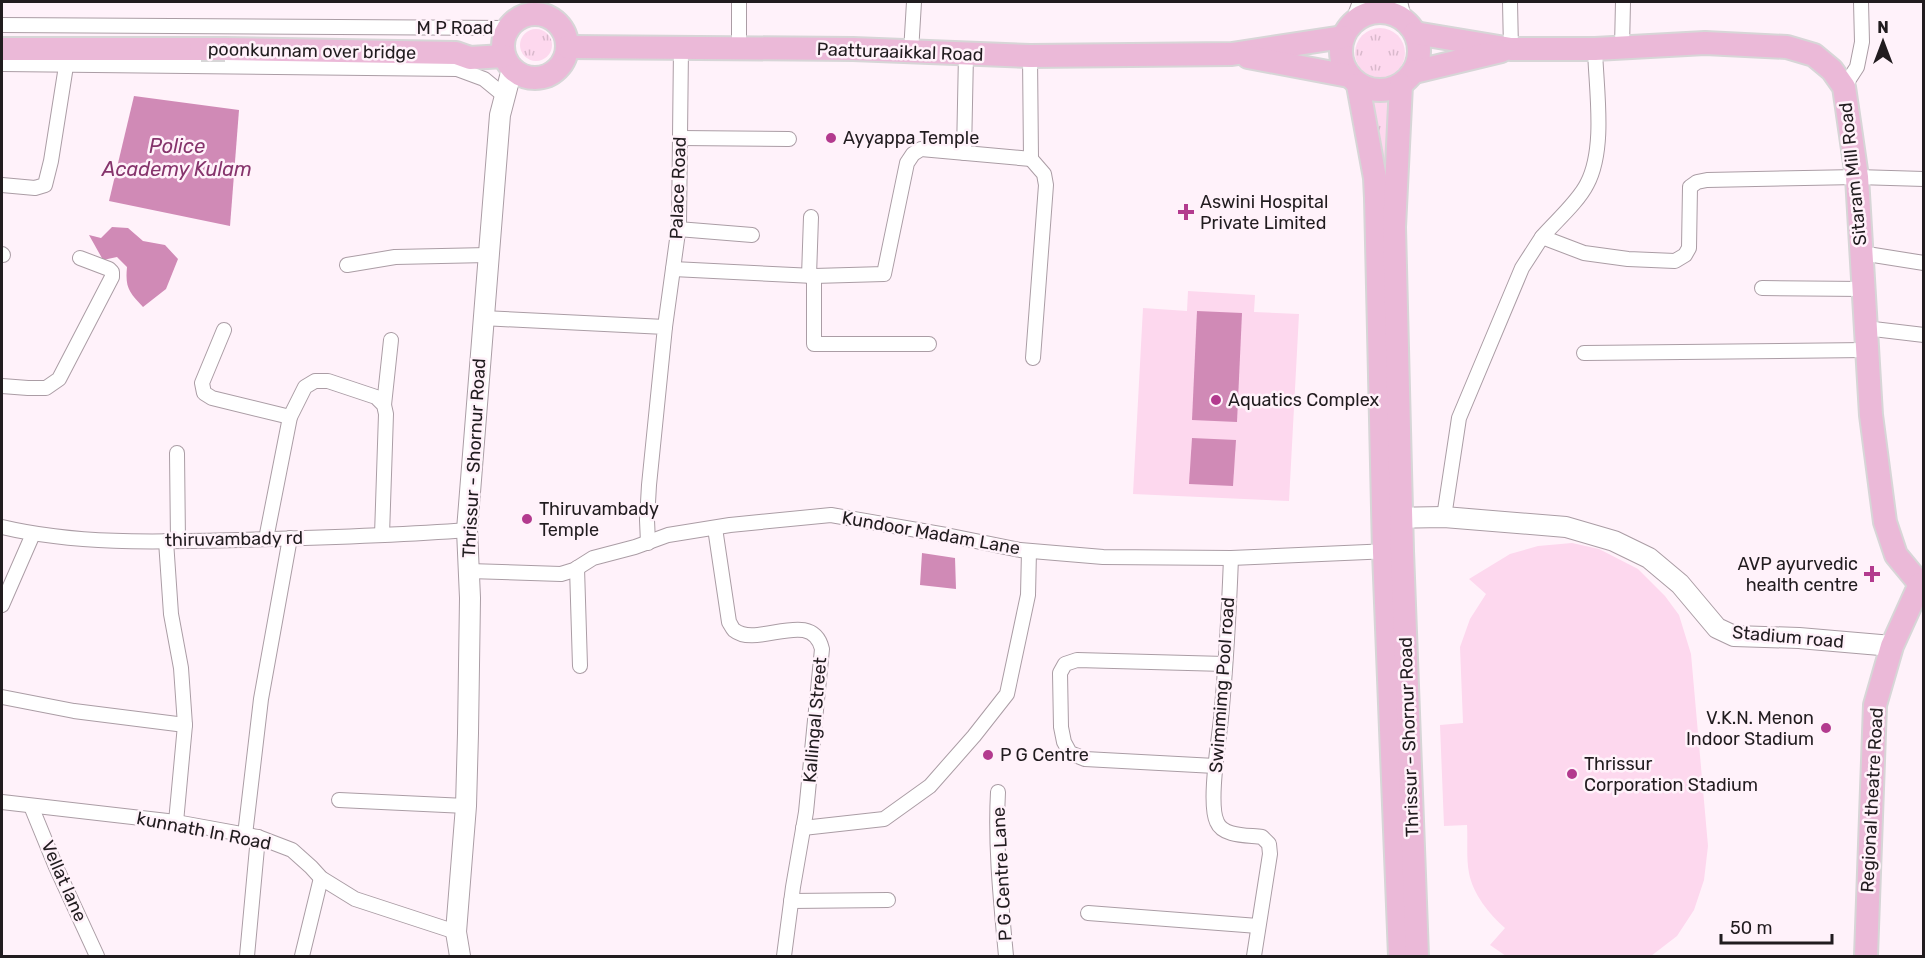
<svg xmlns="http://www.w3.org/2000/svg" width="1925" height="958" font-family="Rubik,sans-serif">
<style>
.grass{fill:url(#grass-tufts)}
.garden{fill:#fdd8ee}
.water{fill:#d08ab6}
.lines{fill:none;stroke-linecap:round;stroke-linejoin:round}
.minor-casing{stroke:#ab9da5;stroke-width:16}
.secondary-casing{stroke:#ab9da5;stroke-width:22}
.primary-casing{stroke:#d7d6d7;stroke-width:26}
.minor{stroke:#fff;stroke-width:14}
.secondary{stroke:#fff;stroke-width:20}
.primary{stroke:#ebb9d8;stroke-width:22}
.primary-bridge-casing{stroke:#d7d6d7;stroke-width:26;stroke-linecap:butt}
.primary-bridge{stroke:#ebb9d8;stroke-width:22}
.poi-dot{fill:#b33a8e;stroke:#fff2fa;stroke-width:2}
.labels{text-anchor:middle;stroke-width:5;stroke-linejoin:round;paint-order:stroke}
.street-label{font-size:18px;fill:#211c1f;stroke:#fff2fa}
.poi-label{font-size:18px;fill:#211c1f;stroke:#fff2fa;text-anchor:start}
.water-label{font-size:20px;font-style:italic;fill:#86346c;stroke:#fff2fa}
</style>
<defs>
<pattern id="grass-tufts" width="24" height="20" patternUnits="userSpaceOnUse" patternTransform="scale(1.5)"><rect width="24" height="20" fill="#fdd8ee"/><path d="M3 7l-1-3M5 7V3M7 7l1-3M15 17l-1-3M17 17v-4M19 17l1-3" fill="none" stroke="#d9b9cc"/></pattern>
</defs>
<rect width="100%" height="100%" fill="#fff2fa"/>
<!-- grass -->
<g class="grass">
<circle cx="1380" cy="53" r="25"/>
<circle cx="536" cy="45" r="16"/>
<path d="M1371,100H1391L1384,168Z"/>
</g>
<!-- garden -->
<g class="garden">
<path d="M1188,291L1255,295L1254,312L1299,314L1289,501L1133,494L1143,308L1187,311Z"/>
<path d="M1572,543L1599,549L1638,569L1665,596L1679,615L1691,654L1708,846L1704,880L1694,910L1677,936L1651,956H1506L1490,945L1505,928C1489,914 1473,894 1469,873C1466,858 1468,840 1467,825L1444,826L1440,725L1463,723L1460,647L1470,619L1486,594L1469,579L1510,554L1538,546Z"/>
</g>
<!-- water -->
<g class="water">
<path d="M134,96L239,110L230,226L109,201Z"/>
<path d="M112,227L128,228L143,241L165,245L178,259L166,289L143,307C129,292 125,288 127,267L117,257L103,260L89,235L101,238Z"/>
<path d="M1197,311L1242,313L1237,422L1192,420Z"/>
<path d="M1192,438L1236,440L1233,486L1189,484Z"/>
<path d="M922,553L955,558L956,589L920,585Z"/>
</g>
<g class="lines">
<defs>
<g id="minor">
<path d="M1510,2L1511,49"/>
<path d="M2,25L508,28"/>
<path d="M1622,47L1623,2"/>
<path d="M739,48V2"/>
<path d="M1595,49C1596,89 1606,148 1587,184C1578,202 1556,221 1542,237L1584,253L1628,259L1675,261L1685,255L1689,248L1690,187L1697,182L1707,180L1857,177L1924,179"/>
<path d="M911,52L914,2"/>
<path d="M2,64L457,69L484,79L506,97"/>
<path d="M1844,87L1857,67L1862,42L1861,2"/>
<path d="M680,138L789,139"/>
<path d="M964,153L966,54"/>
<path d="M1031,159L1044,174L1046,185L1033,358"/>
<path d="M2,185L35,188L45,185L51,161L66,66"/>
<path d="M678,229L752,235"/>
<path d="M1861,253L1924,263"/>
<path d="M2,254L3,255"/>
<path d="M347,265L395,257L488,255"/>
<path d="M673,269L814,276L884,274L907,163L913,154L921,149L1031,159L1030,56"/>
<path d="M809,276L811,217"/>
<path d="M814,276V344H929"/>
<path d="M1762,288L1863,289"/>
<path d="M482,318L665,327L649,485L647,520L648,543"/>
<path d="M665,327L679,225L681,48"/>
<path d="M1865,328L1924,335"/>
<path d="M224,330L202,383L204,393L212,398L290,417"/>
<path d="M1584,353L1866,350"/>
<path d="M2,386L28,388H46L59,379L112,277V272L109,269L80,258"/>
<path d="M384,405L391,340"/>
<path d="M177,453L178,541"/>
<path d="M1444,517L1459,418L1522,268L1542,237"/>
<path d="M2,527C78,545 160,542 238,540C314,538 391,536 467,530"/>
<path d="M715,528L729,622C731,625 732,628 734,630C757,649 812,607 822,649L806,812L793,887L784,956"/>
<path d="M266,539L290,417L305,387L315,381H328L376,397L384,405L386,414L382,535"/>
<path d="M166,541L171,614L181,668L185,725L176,822"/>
<path d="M1231,558C1229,611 1226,665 1221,718C1219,740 1208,804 1217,822C1223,837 1249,835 1262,837L1269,844L1270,854L1254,956"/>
<path d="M577,568L580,666"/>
<path d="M469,571L561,574L574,570L593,558L635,547L668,535L730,525L831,515L946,535L1020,550L1103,557L1231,558L1390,551"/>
<path d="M2,605L33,534"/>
<path d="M2,697L74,711L185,725"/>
<path d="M1215,766L1085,759L1070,753L1064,742L1061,727L1060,673L1065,664L1077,660L1225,664"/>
<path d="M998,792C995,846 1001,902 1006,956"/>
<path d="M339,800L466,806"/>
<path d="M2,802L176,822L258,837L292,850L311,867L321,878L355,899L456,932"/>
<path d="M31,806L56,867L97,956"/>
<path d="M803,828L884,819L930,786L974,736L1007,694L1028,595L1029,551"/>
<path d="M245,835L261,699L290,538"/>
<path d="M791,901L888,900"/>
<path d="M1088,913L1258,926"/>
<path d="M247,956L258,837"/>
<path d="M302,956L321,878"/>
</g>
<g id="secondary">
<path d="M1397,2L1401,18"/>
<path d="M1357,19L1363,2"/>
<path d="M1386,518L1444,517L1566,527L1614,541L1649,558L1680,584L1717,628L1734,636L1799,638L1892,646"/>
<path d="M460,956L456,932L466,806L468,733L470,598L467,530L500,115L512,69"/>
</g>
<g id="primary">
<circle cx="1380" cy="51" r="39"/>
<circle cx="535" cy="46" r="32"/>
<path d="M1415,33L1511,49H1595L1705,43L1787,47L1814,55L1832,70L1844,87L1857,177L1871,415L1885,522L1896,555L1920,584L1924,585"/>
<path d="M568,47L853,49L1030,56L1232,54L1343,37"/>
<path d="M2,49H201"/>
<path d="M225,49L456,53L470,58L504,56"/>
<path d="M1248,57L1349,76"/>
<path d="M1414,72L1501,51"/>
<path d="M1358,85L1375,178L1376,198L1384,552L1400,956"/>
<path d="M1401,85L1394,227L1402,551L1417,956"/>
<path d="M1866,956L1875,705L1892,646L1920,584"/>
</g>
</defs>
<!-- minor casing -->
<use href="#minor" class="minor-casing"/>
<!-- secondary casing -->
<use href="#secondary" class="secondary-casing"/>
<!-- primary casing -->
<use href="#primary" class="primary-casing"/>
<!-- minor -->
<use href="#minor" class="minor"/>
<!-- secondary -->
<use href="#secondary" class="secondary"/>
<!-- primary -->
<use href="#primary" class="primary"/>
<defs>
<path id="primary-bridge" d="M201,49H225"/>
</defs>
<!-- primary-bridge casing -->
<use href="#primary-bridge" class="primary-bridge-casing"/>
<!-- primary-bridge -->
<use href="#primary-bridge" class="primary-bridge"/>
</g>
<!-- markers -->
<g class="poi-dot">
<circle cx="831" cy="138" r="6"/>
<path d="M1183 203h6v6h6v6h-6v6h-6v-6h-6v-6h6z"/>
<circle cx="1216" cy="400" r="6"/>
<circle cx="527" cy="519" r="6"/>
<path d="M1869 565h6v6h6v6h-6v6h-6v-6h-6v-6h6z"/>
<circle cx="1826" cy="728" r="6"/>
<circle cx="988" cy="755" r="6"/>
<circle cx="1572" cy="774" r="6"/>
</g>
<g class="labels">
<!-- street labels -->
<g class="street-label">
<text x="455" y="34">M P Road</text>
<text transform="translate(312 51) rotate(1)" y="6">poonkunnam over bridge</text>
<text transform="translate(900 52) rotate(2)" y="6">Paatturaaikkal Road</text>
<text transform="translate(1853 174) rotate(-96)" y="6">Sitaram Mill Road</text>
<text transform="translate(678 188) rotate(-88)" y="6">Palace Road</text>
<text transform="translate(474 458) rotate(-87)" y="6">Thrissur - Shornur Road</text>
<text transform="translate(931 533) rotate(10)" y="6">Kundoor Madam Lane</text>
<text transform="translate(234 539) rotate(-1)" y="6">thiruvambady rd</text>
<text transform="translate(1788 637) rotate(5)" y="6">Stadium road</text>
<text transform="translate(1222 685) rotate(-86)" y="6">Swimmimg Pool road</text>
<text transform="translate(815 720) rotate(-85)" y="6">Kallingal Street</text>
<text transform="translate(1409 737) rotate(-92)" y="6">Thrissur - Shornur Road</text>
<text transform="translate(1872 800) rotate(-87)" y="6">Regional theatre Road</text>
<text transform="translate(204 831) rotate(11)" y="6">kunnath ln Road</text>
<text transform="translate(1002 874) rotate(-93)" y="6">P G Centre Lane</text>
<text transform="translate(64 881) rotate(66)" y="6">Vellat lane</text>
</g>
<!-- poi labels -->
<g class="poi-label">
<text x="843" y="144">Ayyappa Temple</text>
<text x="1200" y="208">Aswini Hospital<tspan x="1200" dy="21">Private Limited</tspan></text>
<text x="1228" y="406">Aquatics Complex</text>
<text x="539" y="515">Thiruvambady<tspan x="539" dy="21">Temple</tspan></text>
<text x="1858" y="570" text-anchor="end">AVP ayurvedic<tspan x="1858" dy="21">health centre</tspan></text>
<text x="1814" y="724" text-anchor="end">V.K.N. Menon<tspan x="1814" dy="21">Indoor Stadium</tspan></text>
<text x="1000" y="761">P G Centre</text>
<text x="1584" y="770">Thrissur<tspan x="1584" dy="21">Corporation Stadium</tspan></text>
</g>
<!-- water labels -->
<g class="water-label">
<text x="177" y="153">Police<tspan x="177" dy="23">Academy Kulam</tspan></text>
</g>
</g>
<!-- border -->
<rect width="1925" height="958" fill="none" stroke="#211c1f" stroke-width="6"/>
<!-- north arrow -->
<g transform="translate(1883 42)" stroke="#fff2fa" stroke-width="4.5" paint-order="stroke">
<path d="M0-4.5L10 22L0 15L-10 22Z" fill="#211c1f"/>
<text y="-9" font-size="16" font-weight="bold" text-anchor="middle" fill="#211c1f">N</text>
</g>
<!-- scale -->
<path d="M1721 934v9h111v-9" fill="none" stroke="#211c1f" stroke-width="3"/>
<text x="1730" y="934" font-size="18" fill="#211c1f" stroke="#fff2fa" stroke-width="4.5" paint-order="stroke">50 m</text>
</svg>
